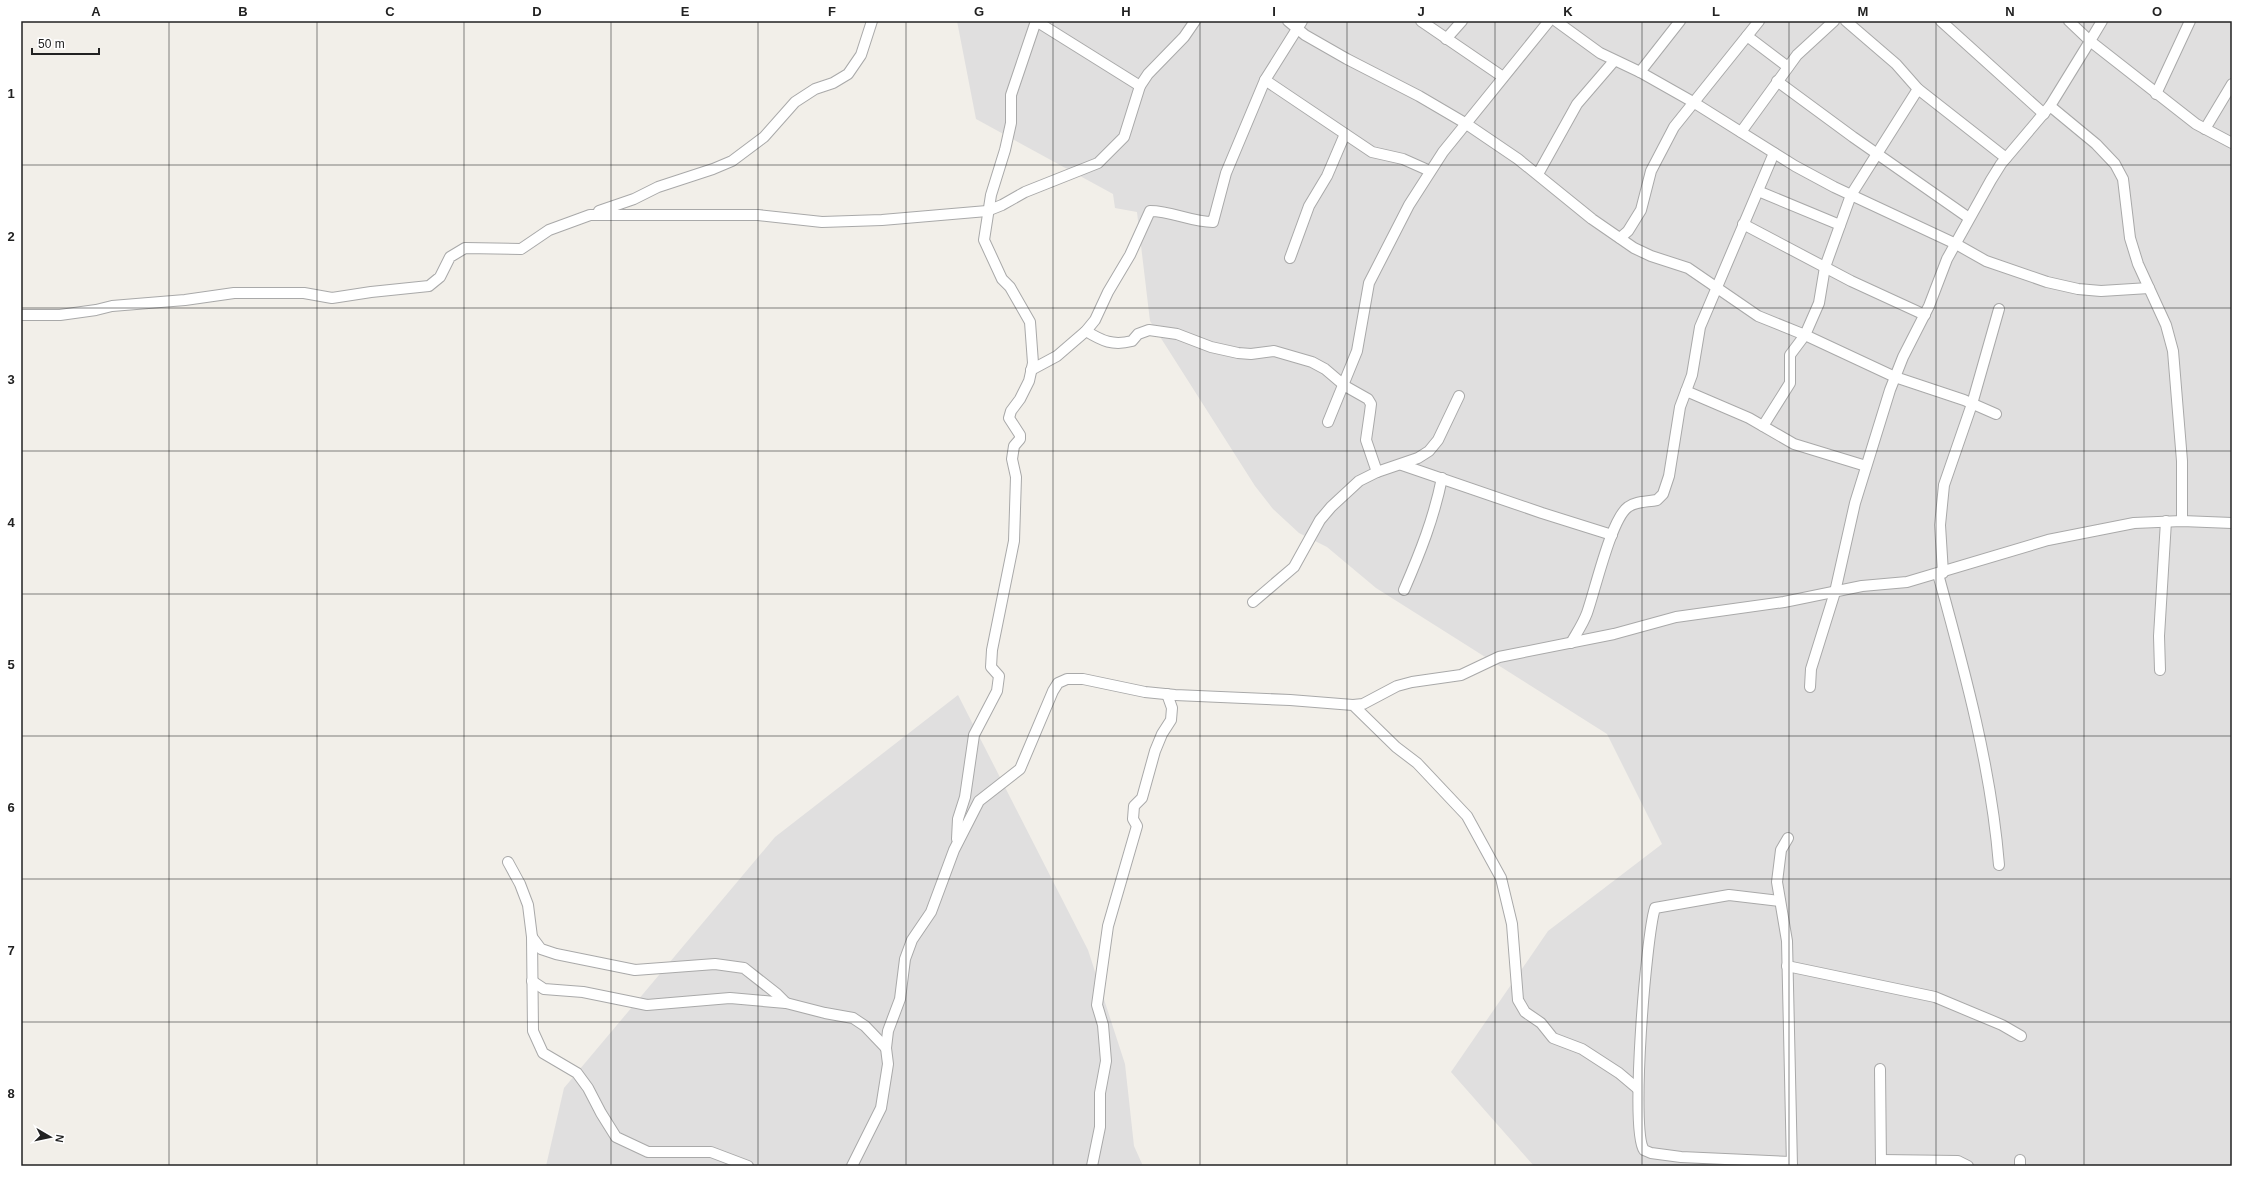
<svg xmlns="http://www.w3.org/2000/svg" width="2253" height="1187" font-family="Arial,sans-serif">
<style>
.residential{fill:#e0dfdf}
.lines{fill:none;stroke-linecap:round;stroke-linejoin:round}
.minor-casing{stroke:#a9a9a9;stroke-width:12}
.minor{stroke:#fff;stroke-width:10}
.grid{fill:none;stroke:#222;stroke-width:1;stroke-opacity:0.55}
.neatline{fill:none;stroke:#222;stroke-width:1.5}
.grid-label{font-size:13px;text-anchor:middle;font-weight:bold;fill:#222}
</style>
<rect width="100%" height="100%" fill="#f2efe9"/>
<!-- residential -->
<g class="residential">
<path d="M957,21H2232V1166H1534L1451,1072L1548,931L1662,844L1607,734L1376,588L1327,547L1299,533L1273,509L1255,486L1150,321L1137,212L1115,208L1113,194L976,119Z"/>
<path d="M958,695L1088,950L1125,1064L1134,1146L1143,1166H546L564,1088L775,837Z"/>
</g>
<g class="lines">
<defs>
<g id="minor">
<path d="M1288,21L1305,35L1347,59L1419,96L1465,123L1518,159L1592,219L1634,248L1651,256L1688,268L1758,316L1805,335L1895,377L1964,400L1996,414"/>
<path d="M1421,21L1503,77"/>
<path d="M1556,21L1600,53L1640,72L1693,102L1795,166L1834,187L1956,244L1986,261L2047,282L2078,289L2101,291L2149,288"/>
<path d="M1846,21L1896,64L1918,89L2006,158"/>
<path d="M1941,21L2044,114"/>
<path d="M2069,21L2090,41L2050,106L2096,144L2115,164L2123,179L2130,238L2138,264L2166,325L2173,351L2182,461V521"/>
<path d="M2102,21L2090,41L2196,124L2232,143"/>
<path d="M1747,36L1788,67"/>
<path d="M1446,39L1462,21"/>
<path d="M1640,72L1680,21"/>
<path d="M1265,80L1372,152L1403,159L1430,171"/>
<path d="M1777,81L1853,137L1969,218"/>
<path d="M2156,94L2190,21"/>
<path d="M2205,129L2232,84"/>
<path d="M1741,132L1797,55L1834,21"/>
<path d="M1538,174L1577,104L1614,61"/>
<path d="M1758,191L1840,225"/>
<path d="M599,211L634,199L658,187L713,169L732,161L764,137L795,102L815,89L833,83L848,74L861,55L872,21"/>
<path d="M1743,224L1851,281L1925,315"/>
<path d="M1620,238L1628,231L1641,210L1651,171L1674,127L1759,21"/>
<path d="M1290,258L1309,206L1327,176L1345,134"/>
<path d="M21,315H60L96,310L112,306L185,300L234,293H304L332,298L371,292L429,286L440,277L450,257L465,248L521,249L549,230L590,215H758L822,222L882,220L987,211L1002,205L1025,192L1098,163L1124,137L1140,86L1148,74L1184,37L1195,21"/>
<path d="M1086,331C1102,341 1113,346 1132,341L1138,334L1149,330L1177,334L1211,347L1238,353L1251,354L1274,351L1312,362L1325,369L1345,386L1368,399L1371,404L1370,412L1366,440L1377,472"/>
<path d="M1031,370L1057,356L1086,331L1095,320L1108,292L1130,255L1150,211C1172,211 1191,222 1213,222L1226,173L1265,80L1302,21"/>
<path d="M1686,391L1749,418L1794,444L1866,466"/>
<path d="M1328,422L1357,351L1369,283L1409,205L1443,152L1549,21"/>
<path d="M1763,426L1790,383V355L1805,335L1819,303L1825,267L1851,195L1918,89"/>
<path d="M1402,465L1542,513L1612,535"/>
<path d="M1943,573L1940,525L1944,485L1972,404L1999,309"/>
<path d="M1938,574C1964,669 1991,766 1999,865"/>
<path d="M1404,590C1420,553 1434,518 1442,478"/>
<path d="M1253,602L1294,567L1320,520L1331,507L1359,481L1377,472L1418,458L1429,451L1438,440L1459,396"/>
<path d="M1571,643C1576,634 1583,624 1587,613C1595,591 1611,519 1628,507C1636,501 1647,502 1657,500L1663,494L1669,476L1680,407L1692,375L1700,327L1774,153"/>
<path d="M2160,670L2159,636L2166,521"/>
<path d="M1810,687L1811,669L1835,592L1855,503L1890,390L1903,357L1929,306L1947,259L1991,180L2001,164L2050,106"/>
<path d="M1353,705L1363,704L1397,686L1412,682L1461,675L1499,657L1614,634L1676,617L1784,602L1862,586L1907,582L2048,540L2134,523L2182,521L2232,523"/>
<path d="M1788,838L1781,850L1777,882L1787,941L1792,1166"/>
<path d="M957,839L958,819L965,797L974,735L997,691L999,676L991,667L992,650L1014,541L1016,477L1012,459L1014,446L1020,439V435L1009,418L1011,411L1020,399L1029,381L1033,363L1030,322L1010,287L1002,279L984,240L991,195L1005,150L1011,123V95L1036,21L1140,86"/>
<path d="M508,862L520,884L528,905L532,937L533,1031L543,1053L577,1073L588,1088L601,1113L616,1137L648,1152H711L748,1166"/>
<path d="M1780,901L1729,895L1655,908C1646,936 1630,1131 1644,1150L1651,1153L1681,1157L1791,1162"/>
<path d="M532,937L541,949L556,954L635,970L715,964L744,968L777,994L786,1003"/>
<path d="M1787,966L1935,997L2002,1025L2021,1036"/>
<path d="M532,981L544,989L583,992L647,1005L730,998L786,1003L825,1013L853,1018L865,1026L886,1048"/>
<path d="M1880,1069L1881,1166"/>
<path d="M1881,1160L1958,1161L1968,1166"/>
<path d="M2020,1160V1166"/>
<path d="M852,1166L881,1108L888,1064L886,1048L888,1031L900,999L905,959L912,940L931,912L954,850L979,801L1020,769L1053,691L1058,683L1067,679H1083L1145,692L1175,695L1290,700L1353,705L1396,747L1417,763L1467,816L1501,878L1512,924L1518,1000L1525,1012L1541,1023L1553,1038L1582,1049L1619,1073L1638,1089"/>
<path d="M1092,1166L1100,1127V1093L1106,1061L1103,1025L1097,1005L1108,926L1137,826L1133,819L1134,806L1142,798L1155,751L1162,734L1171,720L1172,708L1167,694"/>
</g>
</defs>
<!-- minor casing -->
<use href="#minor" class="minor-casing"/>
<!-- minor -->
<use href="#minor" class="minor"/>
</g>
<!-- grid -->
<path class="grid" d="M169,21V1166M317,21V1166M464,21V1166M611,21V1166M758,21V1166M906,21V1166M1053,21V1166M1200,21V1166M1347,21V1166M1495,21V1166M1642,21V1166M1789,21V1166M1936,21V1166M2084,21V1166M21,165H2232M21,308H2232M21,451H2232M21,594H2232M21,736H2232M21,879H2232M21,1022H2232"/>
<!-- border -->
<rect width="2253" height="1187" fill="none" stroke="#ffffff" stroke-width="44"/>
<!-- north arrow -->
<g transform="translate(50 1137) rotate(99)" stroke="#ffffff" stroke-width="3" paint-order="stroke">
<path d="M0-3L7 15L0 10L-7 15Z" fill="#222222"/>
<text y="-6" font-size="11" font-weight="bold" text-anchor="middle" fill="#222222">N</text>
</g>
<!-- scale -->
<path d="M32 48v6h67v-6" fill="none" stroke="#222222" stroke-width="2"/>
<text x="38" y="48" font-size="12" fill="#222222" stroke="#ffffff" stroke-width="3" paint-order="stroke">50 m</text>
<rect x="22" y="22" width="2209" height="1143" class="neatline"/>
<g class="grid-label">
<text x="96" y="16">A</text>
<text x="243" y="16">B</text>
<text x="390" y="16">C</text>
<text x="537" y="16">D</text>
<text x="685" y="16">E</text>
<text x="832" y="16">F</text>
<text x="979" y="16">G</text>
<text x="1126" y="16">H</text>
<text x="1274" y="16">I</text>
<text x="1421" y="16">J</text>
<text x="1568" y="16">K</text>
<text x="1716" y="16">L</text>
<text x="1863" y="16">M</text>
<text x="2010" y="16">N</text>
<text x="2157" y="16">O</text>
<text x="11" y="98">1</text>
<text x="11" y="241">2</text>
<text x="11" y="384">3</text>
<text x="11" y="527">4</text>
<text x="11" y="669">5</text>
<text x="11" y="812">6</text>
<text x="11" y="955">7</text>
<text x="11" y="1098">8</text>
</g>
</svg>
